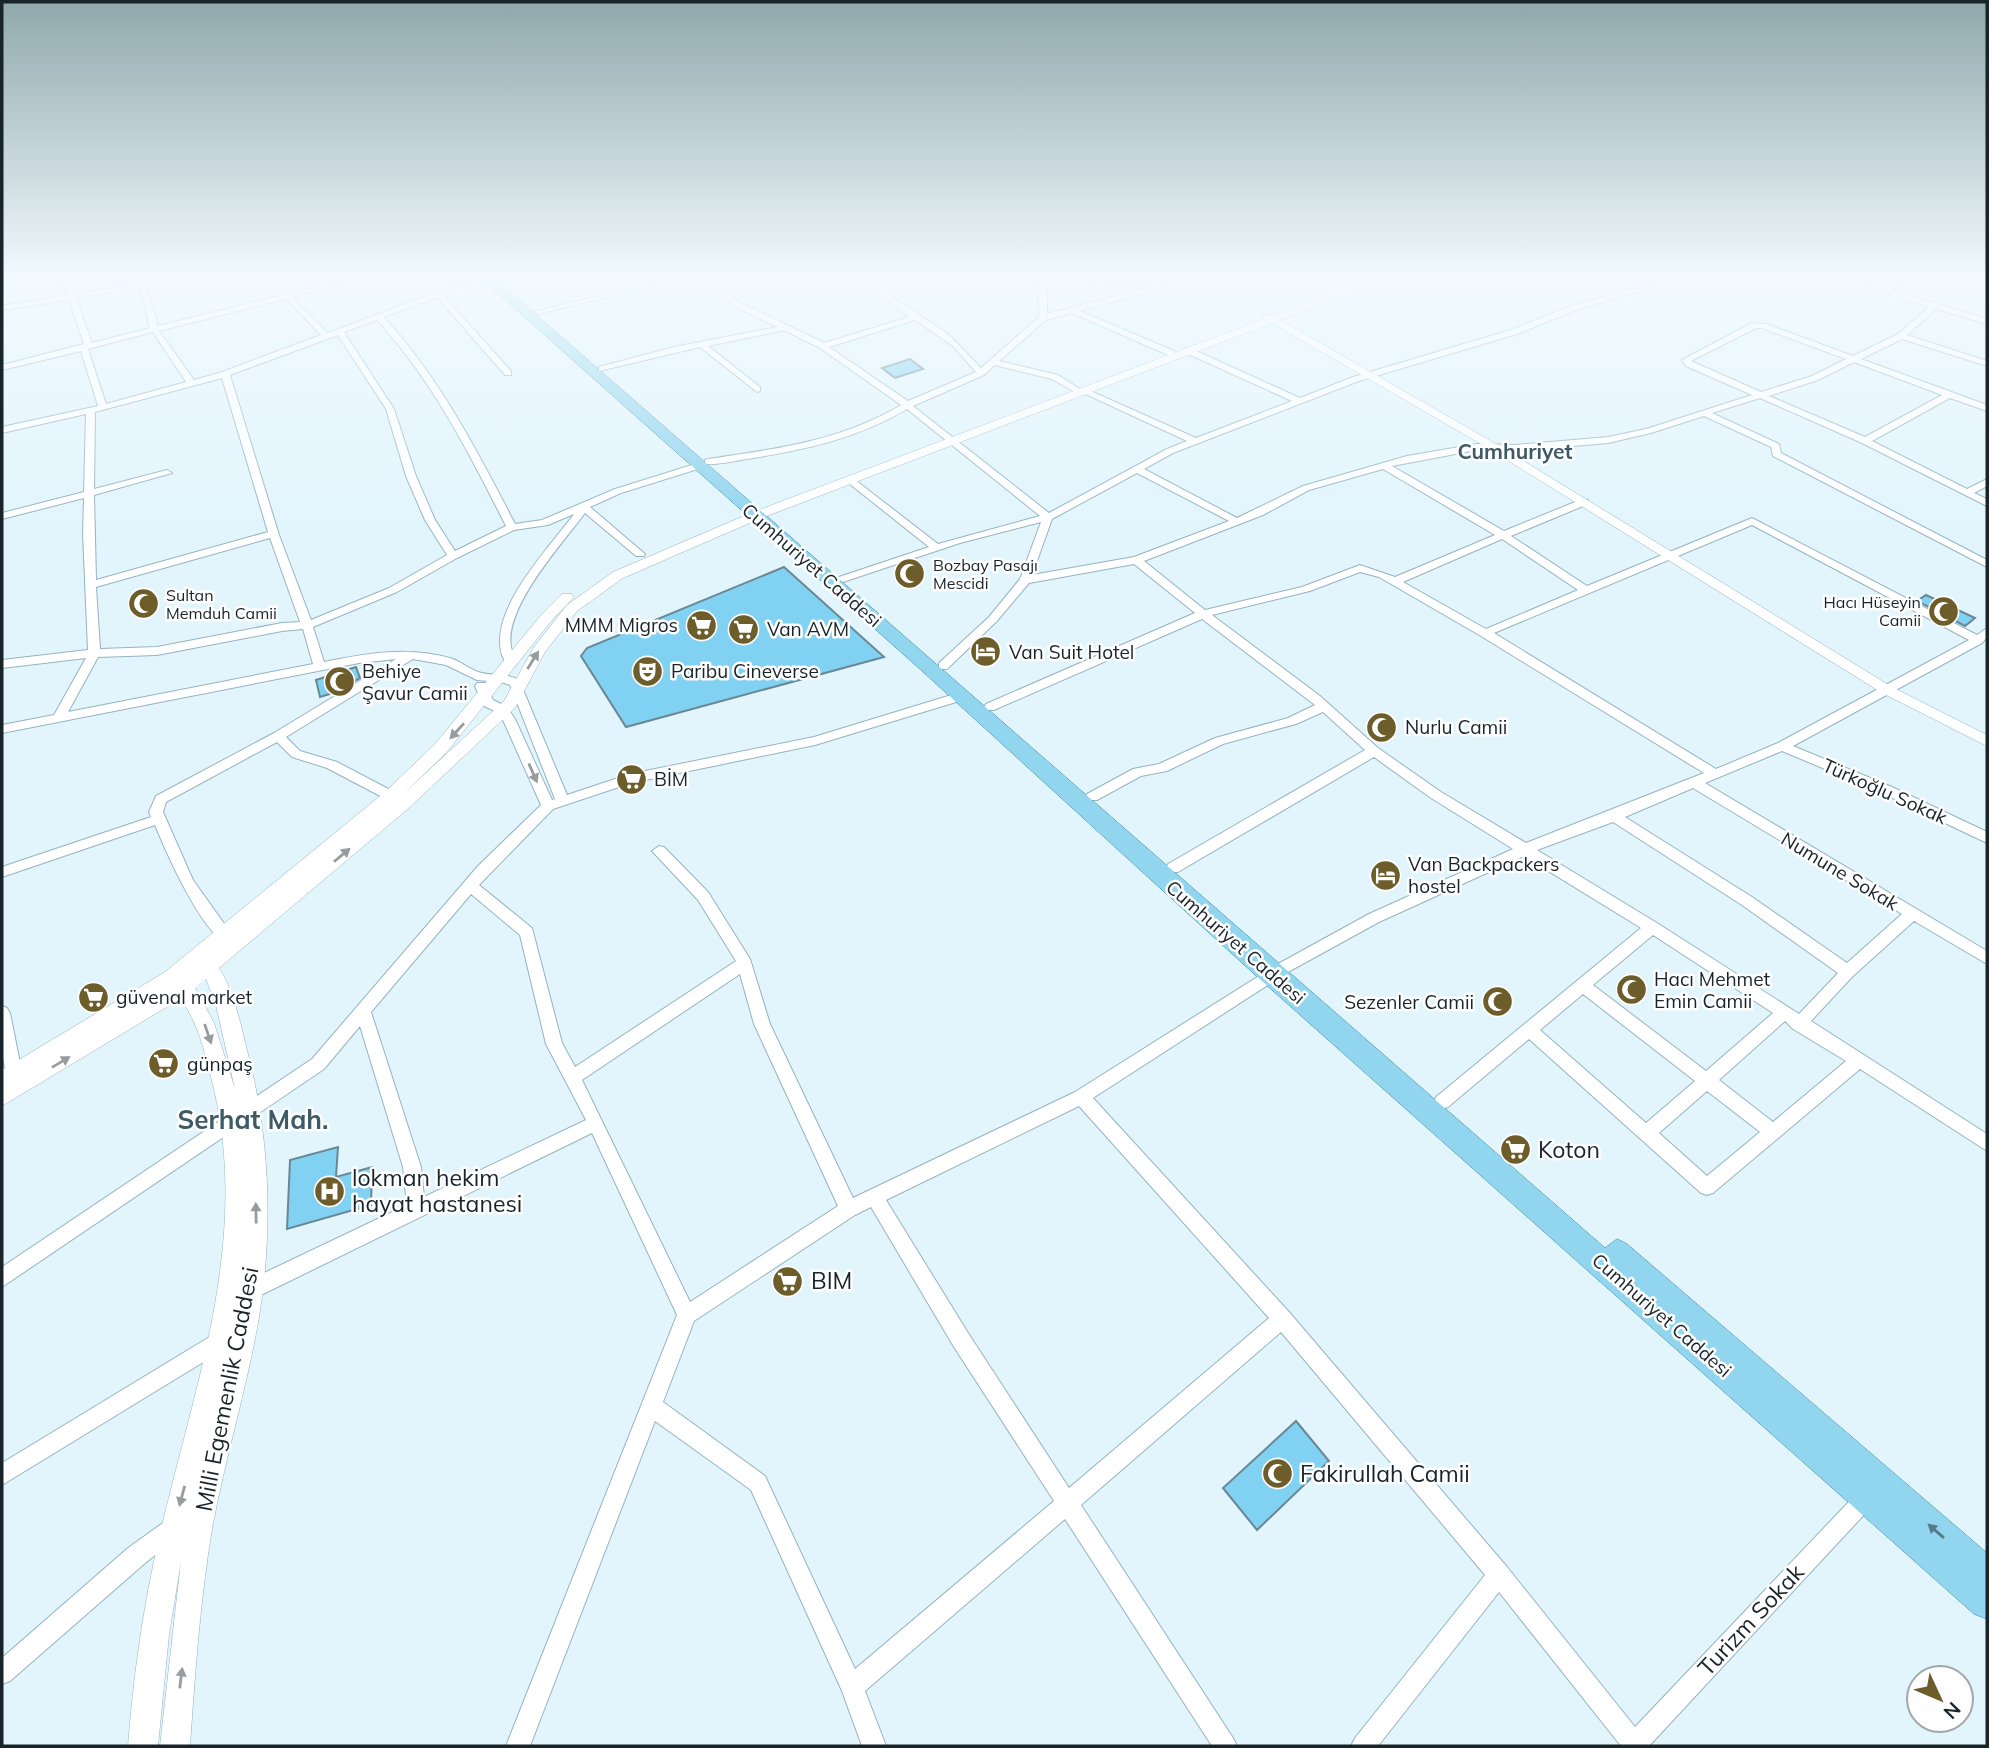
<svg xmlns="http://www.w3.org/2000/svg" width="1989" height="1748" font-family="Mulish,sans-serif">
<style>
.green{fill:#e5d6a6}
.building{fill:#81d2f2;stroke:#6a8794;stroke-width:2}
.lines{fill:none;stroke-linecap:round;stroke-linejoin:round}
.minor-casing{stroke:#94b3c0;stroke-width:2}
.tertiary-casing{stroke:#94b3c0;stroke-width:1}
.primary-casing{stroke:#3885a1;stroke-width:1}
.minor{fill:#fff;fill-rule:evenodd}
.tertiary{fill:#fff;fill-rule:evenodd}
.primary{fill:#92d5ee;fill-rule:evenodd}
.oneway{fill:#979c9f}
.oneway2{fill:#557c8c}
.labels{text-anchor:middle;stroke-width:5;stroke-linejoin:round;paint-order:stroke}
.far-poi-label{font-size:16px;fill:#182429;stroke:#fefefe;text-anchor:start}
.street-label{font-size:19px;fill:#182429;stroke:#fefefe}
.poi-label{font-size:19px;fill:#182429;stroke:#fefefe;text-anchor:start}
.far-district-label{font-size:21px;font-weight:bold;fill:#3e5a66;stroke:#fefefe}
.near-poi-label{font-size:23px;fill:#182429;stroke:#fefefe;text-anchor:start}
.near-street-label{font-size:23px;fill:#182429;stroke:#fefefe}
.district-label{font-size:26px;font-weight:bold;fill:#3e5a66;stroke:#fefefe}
</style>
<rect width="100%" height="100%" fill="#e2f5fd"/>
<!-- green -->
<path class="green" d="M1087,278H1186L1137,291L1117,283L1098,287Z"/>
<!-- building -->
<g class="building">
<path d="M910,359L923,369L895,378L882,368Z"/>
<path d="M784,567L884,657L626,727L581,656L587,648Z"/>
<path d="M1926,595L1975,618L1965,626L1917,601Z"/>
<path d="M356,667L360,678L336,692L320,697L316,680Z"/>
<path d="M338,1147L336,1177L372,1167L371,1205L287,1229L290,1160Z"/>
<path d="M1296,1421L1329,1461L1257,1530L1223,1488Z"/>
</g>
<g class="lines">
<defs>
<g id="minor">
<path d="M61,278H69L74,294L139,284L137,278H145L146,282L191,278L147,287L158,326L334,282L335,278H343L341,285L292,297L328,333L474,278H485L443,295L511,371V375H505L437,297L384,317C440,379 477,450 515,524L542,520L615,489L695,464H701V468L621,493L590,507L645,554L644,556H636L585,513C562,544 504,607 511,647C512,652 515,658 517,663L515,666L511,667C505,664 505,661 502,655C488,610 549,548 574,514L548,525L514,530L457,558L397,592L313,627L324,662C369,653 409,646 453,659C463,663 472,671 482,673C495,676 507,673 519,680L567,795L630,774L814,737L958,693H966L968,696L966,699L815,745L631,783L553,809L479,885L532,928L562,1043L575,1067L736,961L698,900L652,851L659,846L664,847L708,892L750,959L770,1024L853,1198L1075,1092L1278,964L1369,914L1513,849L1431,798L1374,757L1178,872H1168L1166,868L1168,864L1365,750L1323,712L1296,724L1223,744L1167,771L1141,776L1097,800H1087L1085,797L1087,794L1133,769L1159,764L1215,738L1288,718L1315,705L1202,619L994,710H986L984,707L986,704L1195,613L1134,564L1029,583L997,621L947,669H939V663L989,617L1020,579L1041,522L960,543L843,582L838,579L839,577L929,547L846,481L854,479L938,544L1040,516L907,409C857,439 804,450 747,459C734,461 718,465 705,464V460L708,459C777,449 840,441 901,405L820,348L784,330L708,346L760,387V391L757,392L700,347L599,371V367L674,347L777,327L734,306L692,278H701L740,302L824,343L909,317C893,306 882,295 872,278H880L895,299L948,334L981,368L1039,317V278H1047V314L1185,278H1197L1080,311L1174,351V355H1168L1072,313L1046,320L999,361L1058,375L1080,389H1086L1196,438L1292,401L1186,353V349H1192L1300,398L1353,377L1514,329L1570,306L1673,278H1685L1576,310L1520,333L1359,381L1173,453L1144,469L1237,518L1303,486L1407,456L1477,444L1515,445L1608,437L1646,429L1752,395L1686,366L1682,360L1752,323L1766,324L1853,356L1898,334L1929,307L1840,278H1852L1884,288L1904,278H1914L1891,290L1987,319V324L1936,309L1907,335L1987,361V366L1902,339L1861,359L1987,405V411L1950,398L1872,441L1967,489L1987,479V486L1974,493L1987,499V506L1862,443L1760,398L1712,413L1779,444L1781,453L1987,560V567L1773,456L1771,447L1704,416L1651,433L1608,443L1515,451L1477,450L1392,466L1504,531L1580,500H1588V504L1511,536L1587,586L1752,518L1977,635L1987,628V637L1982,643L1793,746L1892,787L1987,832V843L1882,793L1782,751L1705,783L1987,951V964L1914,921L1853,976L1811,1021L1987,1134V1151L1860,1069L1713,1193L1707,1195L1701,1193L1529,1039L1448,1107L1442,1109L1436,1107L1434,1102L1436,1097L1641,928L1524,856L1379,922L1288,972L1093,1098L1289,1312L1507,1567L1635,1727L1860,1490L1867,1487L1874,1490L1877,1497L1874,1504L1649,1746H1621L1499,1592L1378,1746H1351L1355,1738L1485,1575L1281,1332L1081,1505L1233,1738L1237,1746H1212L1065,1519L865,1691L886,1746H862L842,1691L751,1490L655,1421L530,1746H506L677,1315L592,1133L259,1296L252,1298L245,1296L243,1289L245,1282L407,1205L403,1167L360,1026L324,1069L2,1287V1267L312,1059L478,866L541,805L503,720L499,713L484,706L475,686L477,683H485L493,700L507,707L515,719L552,800L555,799L510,685L501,682L477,680L446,665L413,659L286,737L300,751L337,762L396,793L398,796L396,799H386L327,768L292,757L277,742L166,802L163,812L193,880L230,932L239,941L237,945L232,947C203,937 167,854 155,825L2,877V867L151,817L149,812L156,796L274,733L396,659L359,663L2,733V725L54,715L86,658L2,668V660L88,650L83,534L84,498L2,519V513L84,492L86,414L2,433V427L98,406L81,351L2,370V365L84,344L69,300L2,310V306L67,295ZM140,288L150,328L92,343L76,298ZM286,299L321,335L222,372L194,380L159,331ZM377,320C433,381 469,453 506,526L455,551L435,520L416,476L394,409L344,332ZM915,320L953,346L976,372L908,401L829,347ZM1756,328H1762L1846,359L1812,376L1761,392L1691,361ZM153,332L186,382L106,404L88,349ZM338,335L386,409L406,476L425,520L447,555L389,588L311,620L279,535L230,375ZM1854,362L1942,395L1865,437L1769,396L1818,380ZM995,365L1052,379L1073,391H1079L1187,441L1167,449L1049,513L913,406L984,375ZM222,378L268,532L96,580L94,495L172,473L167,470L94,489L95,412ZM1383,469L1495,535L1395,577L1360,565L1302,587L1205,610L1144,561L1263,515L1309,490ZM1137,473L1229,521L1134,557L1032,575L1052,519ZM1752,525L1969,640L1778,743L1716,769L1494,633ZM270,538L300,622L282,623L157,647L100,649L96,587ZM1502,539L1578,590L1486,629L1403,582ZM1360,572L1379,577L1481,636L1704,773L1526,843L1441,792L1378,748L1320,696L1212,615L1310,591ZM303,629L313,664L68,712L98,657L157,655L282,631ZM1693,788L1902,914L1847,963L1752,897L1625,817ZM1613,822L1742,905L1838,973L1799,1014L1657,923L1537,850ZM471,894L520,935L546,1044L586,1120L424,1197L421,1167L371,1012ZM1653,935L1773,1013L1706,1071L1593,985ZM740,974L754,1024L838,1206L690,1302L582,1080ZM1583,994L1695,1081L1646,1123L1540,1030ZM1785,1021L1793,1029L1846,1061L1773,1122L1719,1080ZM1707,1091L1760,1132L1707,1176L1659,1133ZM1079,1106L1269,1318L1069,1488L968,1333L886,1200ZM871,1207L954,1347L1054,1501L855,1669L765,1476L663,1402L694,1321L855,1215Z"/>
<path d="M673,278H686L537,314L533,312Z"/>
<path d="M2,1006L7,1008L10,1013L22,1073L20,1078L14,1080L8,1078C0,1057 1,1029 2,1006Z"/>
<path d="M221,1330L228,1333L231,1340L228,1347L2,1485V1463Z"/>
<path d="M174,1516L181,1520L185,1527L181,1534L144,1564L10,1681L2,1684V1658L128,1548L167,1520Z"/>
</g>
<path id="tertiary" d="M1374,278H1387L1280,320L1496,444L1892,687L1987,735V746L1882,693L1488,448L1272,323L759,519L623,578L577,611L545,652L515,708L410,807L219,968C236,995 241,1028 249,1058C270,1142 273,1232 259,1317C247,1388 225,1458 212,1529C200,1601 195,1674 190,1746H160L181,1561L169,1635L158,1746H128C133,1681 142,1615 156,1552C191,1392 254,1242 211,1077C204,1050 198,1021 180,999L2,1106V1070L165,972L385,792L435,744L542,614L562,594H572L574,597L552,620L447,752L401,796L504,701L534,647L567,605L613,572L751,513L1264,319V315L1273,316ZM206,979L216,1005L235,1089L214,1023L195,988Z"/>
<path id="primary" d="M481,278H494L1605,1248L1617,1239L1627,1244L1987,1553V1619L1974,1614L1263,982L921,670Z"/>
</defs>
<!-- minor casing -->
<use href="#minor" class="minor-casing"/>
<!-- tertiary casing -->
<use href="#tertiary" class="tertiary-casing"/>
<!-- primary casing -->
<use href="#primary" class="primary-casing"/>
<!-- minor -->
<use href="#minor" class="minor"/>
<!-- tertiary -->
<use href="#tertiary" class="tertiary"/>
<!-- primary -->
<use href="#primary" class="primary"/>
</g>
<!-- one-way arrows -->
<defs><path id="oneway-solid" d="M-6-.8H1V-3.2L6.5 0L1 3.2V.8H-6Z" transform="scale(1.75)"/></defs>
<g class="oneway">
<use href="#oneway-solid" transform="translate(533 660) rotate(-58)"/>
<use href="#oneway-solid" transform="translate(457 731) rotate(132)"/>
<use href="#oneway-solid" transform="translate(533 773) rotate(66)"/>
<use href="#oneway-solid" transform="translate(342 855) rotate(-40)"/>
<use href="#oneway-solid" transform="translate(208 1034) rotate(71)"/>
<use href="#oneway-solid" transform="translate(61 1062) rotate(-31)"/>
<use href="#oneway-solid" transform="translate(256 1213) rotate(-91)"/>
<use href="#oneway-solid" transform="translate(182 1496) rotate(105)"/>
<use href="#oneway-solid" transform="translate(181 1678) rotate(-83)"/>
</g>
<use class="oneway2" href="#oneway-solid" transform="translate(1936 1531) rotate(-139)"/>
<!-- sky -->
<linearGradient id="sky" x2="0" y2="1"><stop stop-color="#8fa8ac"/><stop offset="0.53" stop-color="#f2fafe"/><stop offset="1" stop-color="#f2fafe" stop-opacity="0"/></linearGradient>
<rect width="1989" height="523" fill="url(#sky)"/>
<!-- icons -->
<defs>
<symbol id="mosque-disc" viewBox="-11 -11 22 22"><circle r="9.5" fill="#6c5d2a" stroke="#fefefe"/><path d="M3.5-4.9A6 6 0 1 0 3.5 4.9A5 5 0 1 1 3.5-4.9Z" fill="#fff"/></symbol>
<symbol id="supermarket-disc" viewBox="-11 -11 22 22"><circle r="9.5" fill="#6c5d2a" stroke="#fefefe"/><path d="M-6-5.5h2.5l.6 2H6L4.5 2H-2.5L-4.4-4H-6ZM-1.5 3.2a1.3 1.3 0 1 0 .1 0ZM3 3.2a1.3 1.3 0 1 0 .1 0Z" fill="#fff"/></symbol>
<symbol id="hotel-disc" viewBox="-11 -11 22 22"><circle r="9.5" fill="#6c5d2a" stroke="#fefefe"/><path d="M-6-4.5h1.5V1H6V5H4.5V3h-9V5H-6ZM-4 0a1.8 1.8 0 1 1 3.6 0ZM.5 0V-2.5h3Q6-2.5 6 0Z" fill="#fff"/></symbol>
<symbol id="theatre-disc" viewBox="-11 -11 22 22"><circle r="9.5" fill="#6c5d2a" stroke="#fefefe"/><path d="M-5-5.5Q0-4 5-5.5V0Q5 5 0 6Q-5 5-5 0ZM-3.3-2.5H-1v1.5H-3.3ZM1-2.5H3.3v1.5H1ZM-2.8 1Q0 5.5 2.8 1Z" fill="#fff"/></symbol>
<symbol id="hospital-disc" viewBox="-11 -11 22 22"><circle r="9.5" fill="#6c5d2a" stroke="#fefefe"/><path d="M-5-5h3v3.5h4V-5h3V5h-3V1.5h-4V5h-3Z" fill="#fff"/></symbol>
</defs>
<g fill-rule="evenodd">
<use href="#mosque-disc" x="892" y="556" width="35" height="35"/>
<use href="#mosque-disc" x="126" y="586" width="35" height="35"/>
<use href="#mosque-disc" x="1926" y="594" width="35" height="35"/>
<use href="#supermarket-disc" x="684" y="608" width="35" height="35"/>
<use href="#supermarket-disc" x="726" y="612" width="35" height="35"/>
<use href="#hotel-disc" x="968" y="634" width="35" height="35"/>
<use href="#theatre-disc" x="630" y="654" width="35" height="35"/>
<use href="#mosque-disc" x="322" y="664" width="35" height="35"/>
<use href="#mosque-disc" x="1364" y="710" width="35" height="35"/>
<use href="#supermarket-disc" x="614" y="762" width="35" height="35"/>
<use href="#hotel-disc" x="1368" y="858" width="35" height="35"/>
<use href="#mosque-disc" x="1614" y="972" width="35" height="35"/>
<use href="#supermarket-disc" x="76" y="980" width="35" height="35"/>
<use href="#mosque-disc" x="1480" y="984" width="35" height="35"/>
<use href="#supermarket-disc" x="146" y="1046" width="35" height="35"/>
<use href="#supermarket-disc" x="1498" y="1132" width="35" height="35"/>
<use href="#hospital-disc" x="312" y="1174" width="35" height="35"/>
<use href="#supermarket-disc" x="770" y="1264" width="35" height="35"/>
<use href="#mosque-disc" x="1260" y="1456" width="35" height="35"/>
</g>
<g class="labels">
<!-- far-poi labels -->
<g class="far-poi-label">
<text x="933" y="571">Bozbay Pasajı<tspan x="933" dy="18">Mescidi</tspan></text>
<text x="166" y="601">Sultan<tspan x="166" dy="18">Memduh Camii</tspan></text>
<text x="1921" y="608" text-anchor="end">Hacı Hüseyin<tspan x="1921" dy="18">Camii</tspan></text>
</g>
<!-- street labels -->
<g class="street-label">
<text transform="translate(812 565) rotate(41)" y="7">Cumhuriyet Caddesi</text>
<text transform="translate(1885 791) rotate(24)" y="7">Türkoğlu Sokak</text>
<text transform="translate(1840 871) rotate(31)" y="7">Numune Sokak</text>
<text transform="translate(1236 942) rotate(41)" y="7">Cumhuriyet Caddesi</text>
<text transform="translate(1662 1315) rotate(41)" y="7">Cumhuriyet Caddesi</text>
</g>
<!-- poi labels -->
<g class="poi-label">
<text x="678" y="632" text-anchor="end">MMM Migros</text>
<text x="767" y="636">Van AVM</text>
<text x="1009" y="659">Van Suit Hotel</text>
<text x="362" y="678">Behiye<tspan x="362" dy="22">Şavur Camii</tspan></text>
<text x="671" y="678">Paribu Cineverse</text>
<text x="1405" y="734">Nurlu Camii</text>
<text x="654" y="786">BİM</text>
<text x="1408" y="871">Van Backpackers<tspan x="1408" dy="22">hostel</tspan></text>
<text x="1654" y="986">Hacı Mehmet<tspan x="1654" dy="22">Emin Camii</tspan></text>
<text x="116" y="1004">güvenal market</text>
<text x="1474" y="1009" text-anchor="end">Sezenler Camii</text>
<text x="187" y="1071">günpaş</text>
</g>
<!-- far-district labels -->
<g class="far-district-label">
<text x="1515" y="459">Cumhuriyet</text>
</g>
<!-- near-poi labels -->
<g class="near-poi-label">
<text x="1538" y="1158">Koton</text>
<text x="352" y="1186">lokman hekim<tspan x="352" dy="26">hayat hastanesi</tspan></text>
<text x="811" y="1289">BIM</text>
<text x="1300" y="1482">Fakirullah Camii</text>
</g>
<!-- near-street labels -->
<g class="near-street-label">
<text transform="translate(227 1389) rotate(-79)" y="8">Milli Egemenlik Caddesi</text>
<text transform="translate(1751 1620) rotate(-47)" y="8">Turizm Sokak</text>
</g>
<!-- district labels -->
<g class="district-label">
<text x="253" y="1129">Serhat Mah.</text>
</g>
</g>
<!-- border -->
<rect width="1989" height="1748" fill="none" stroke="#182429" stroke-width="7"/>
<!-- north arrow -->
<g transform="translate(1940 1699) rotate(134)"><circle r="33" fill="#fefefe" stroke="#a2a7a9" stroke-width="2"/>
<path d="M0-5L12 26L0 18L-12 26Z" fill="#6c5d2a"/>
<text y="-10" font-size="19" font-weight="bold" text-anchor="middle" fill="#182429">N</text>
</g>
</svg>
